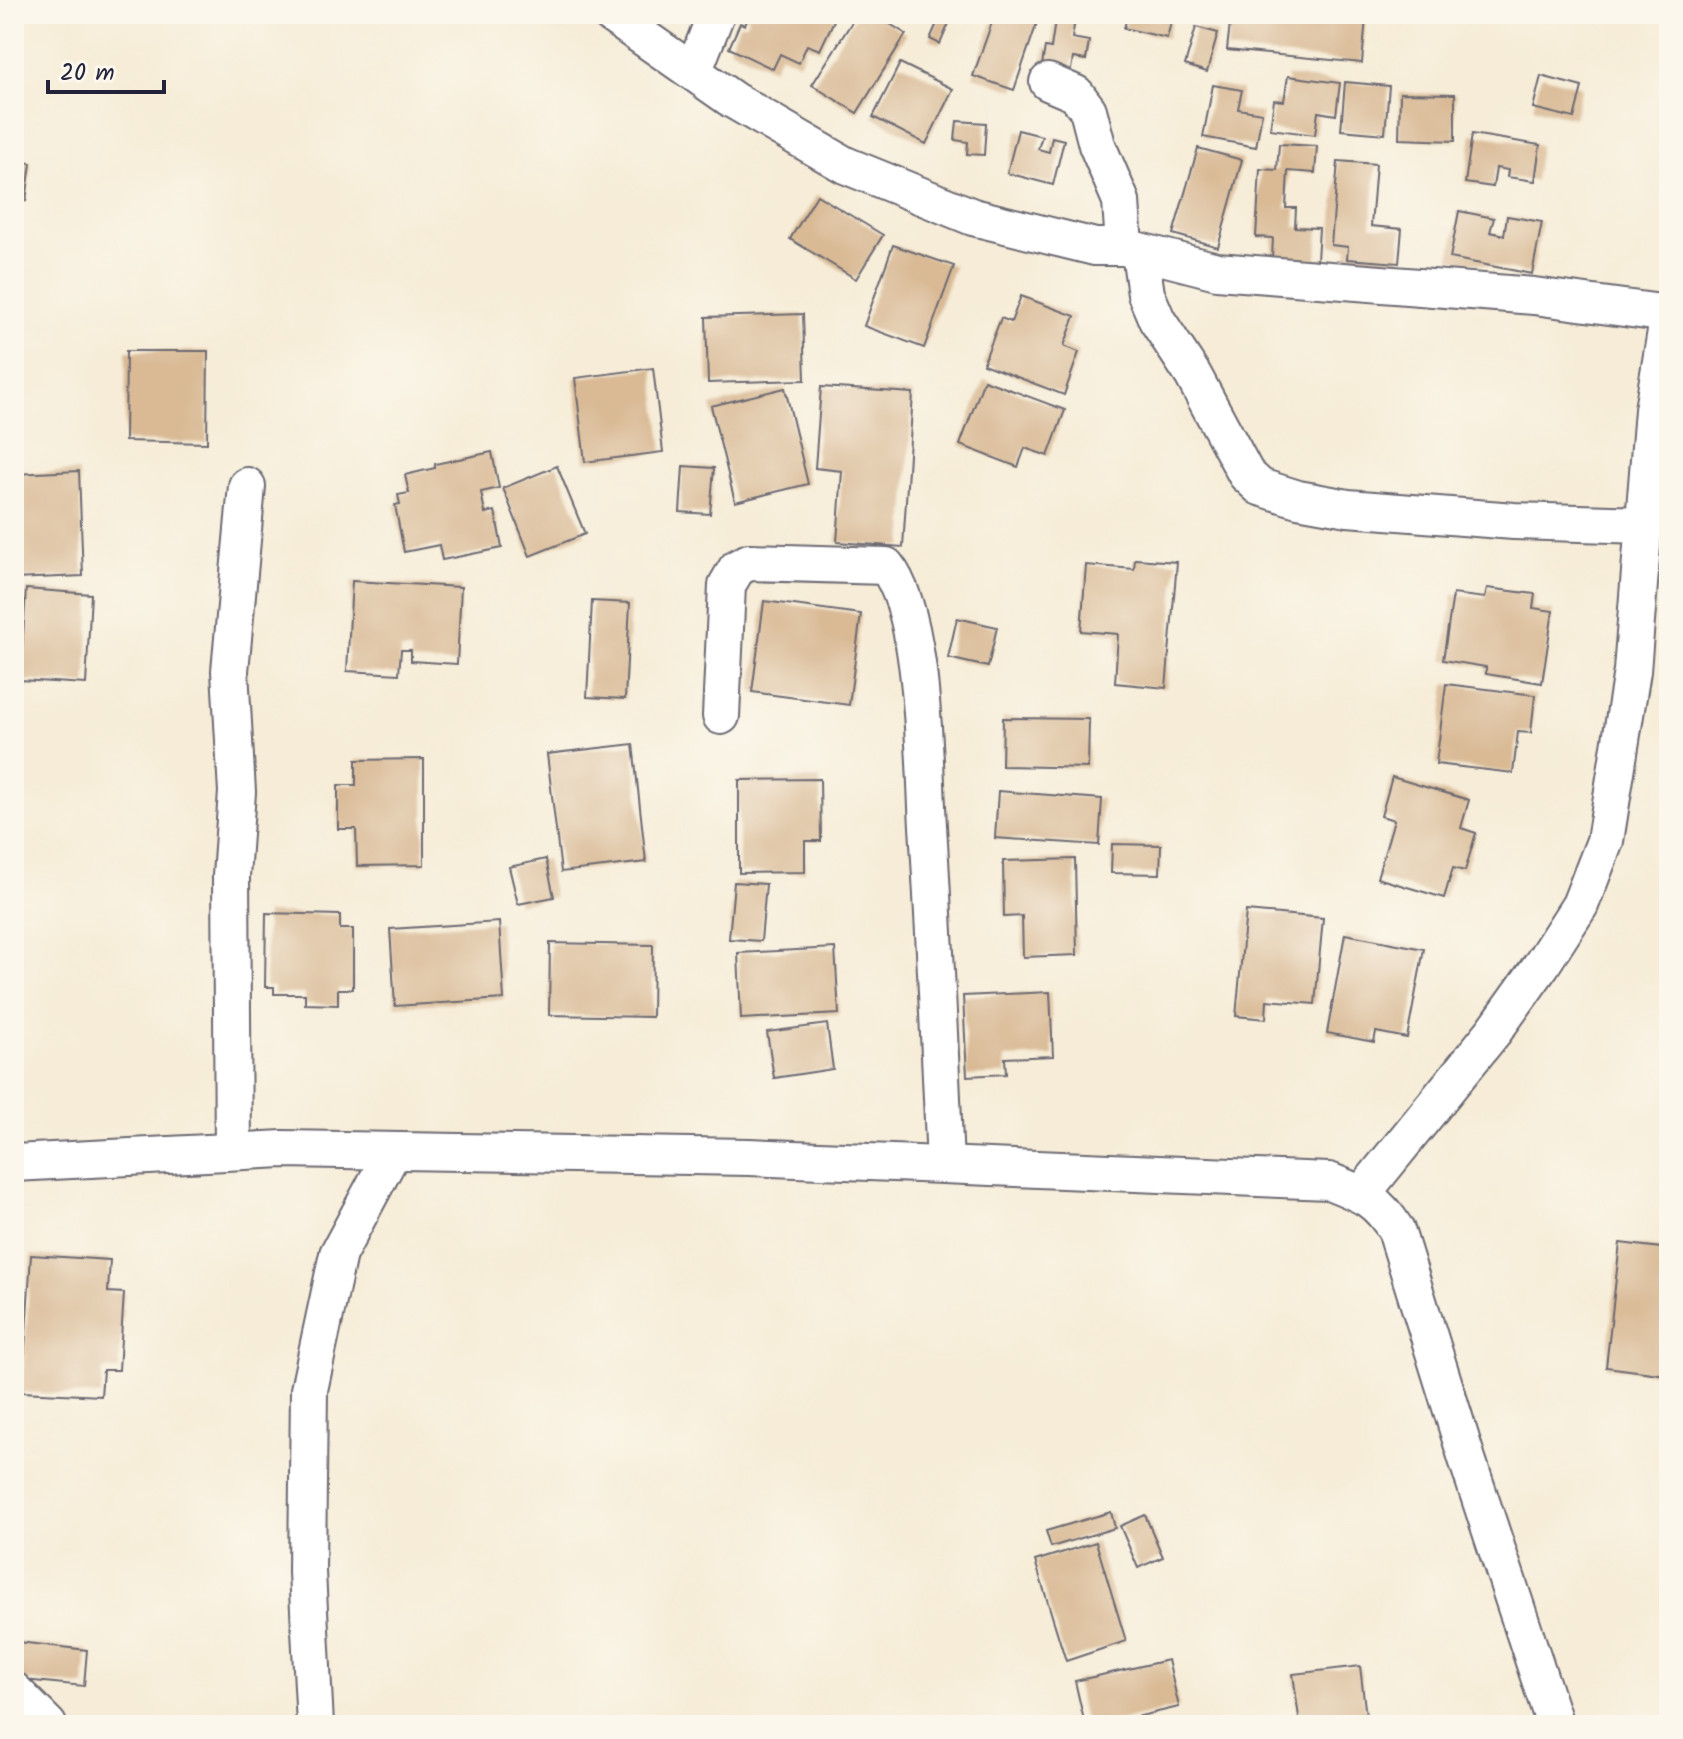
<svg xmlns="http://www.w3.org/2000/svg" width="1683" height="1739" font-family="Kalam,sans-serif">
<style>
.building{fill:#d9ba95}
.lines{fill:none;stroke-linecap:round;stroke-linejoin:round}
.street-casing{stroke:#6c6972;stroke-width:40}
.street{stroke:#fff;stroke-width:36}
</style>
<rect width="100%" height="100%" fill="#fbf7ec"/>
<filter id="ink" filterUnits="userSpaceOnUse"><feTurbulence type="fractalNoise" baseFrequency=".0125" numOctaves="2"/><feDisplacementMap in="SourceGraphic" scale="16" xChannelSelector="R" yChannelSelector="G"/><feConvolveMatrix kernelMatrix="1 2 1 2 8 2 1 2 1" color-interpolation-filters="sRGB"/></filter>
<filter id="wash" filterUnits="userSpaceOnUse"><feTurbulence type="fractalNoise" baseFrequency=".006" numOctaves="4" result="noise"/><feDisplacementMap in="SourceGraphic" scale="32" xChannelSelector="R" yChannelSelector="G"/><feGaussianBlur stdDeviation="1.8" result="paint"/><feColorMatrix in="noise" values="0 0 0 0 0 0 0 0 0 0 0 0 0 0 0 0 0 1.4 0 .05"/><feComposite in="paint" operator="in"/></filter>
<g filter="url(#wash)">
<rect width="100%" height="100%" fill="#f6ecd7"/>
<g id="blocks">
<!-- building -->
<g class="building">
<path d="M744,14H837L820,50L807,45L799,63L780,54L773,69L729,48L740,23L745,25L749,17Z"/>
<path d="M857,14H874L906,34L857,113L812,85Z"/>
<path d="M941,14H953L940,44L930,39Z"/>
<path d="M995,14H1040L1014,90L973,76Z"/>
<path d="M1056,14H1076L1072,38L1089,41L1086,60L1073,58L1070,75L1041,71L1045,47L1051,48Z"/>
<path d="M1128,14H1173L1167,38L1124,28Z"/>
<path d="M1231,14L1366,18L1362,63L1227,50Z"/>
<path d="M1389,14H1416V20Z"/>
<path d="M1196,27L1218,33L1207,72L1185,65Z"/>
<path d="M900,63L953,89L926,144L873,117Z"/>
<path d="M1288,76L1340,83L1336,115L1318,112L1315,135L1270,129L1274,100L1284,101Z"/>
<path d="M1541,76L1582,87L1574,118L1533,108Z"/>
<path d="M1345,82L1389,86L1385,134L1341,130Z"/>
<path d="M1213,85L1242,90L1238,109L1262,113L1256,147L1203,137Z"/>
<path d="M1400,93L1455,94V141L1399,139Z"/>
<path d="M957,121L986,123L984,155L967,154L968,142L955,140Z"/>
<path d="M1018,130L1042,136L1038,149L1049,152L1052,137L1064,140L1053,185L1007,173Z"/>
<path d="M1472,134L1540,145L1535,181L1507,177L1508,170L1496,168L1493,187L1465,183Z"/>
<path d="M1279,144L1317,146L1315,173L1288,171L1286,208H1296L1295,227L1319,228L1317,260L1272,258L1273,238L1256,237L1260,169L1277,170Z"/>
<path d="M1198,148L1242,160L1218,247L1173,234Z"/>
<path d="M14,161L31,163L26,201L14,199Z"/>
<path d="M1338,161L1376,164L1371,226L1402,229L1399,263L1347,259L1348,247L1331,245Z"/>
<path d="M817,195L883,235L856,279L790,239Z"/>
<path d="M1459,211L1494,218L1490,232L1504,235L1507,216L1542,222L1532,274L1450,258Z"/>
<path d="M893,245L954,266L924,348L864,326Z"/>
<path d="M1021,296L1075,316L1064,346L1079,352L1064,395L983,364L1001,318L1011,322Z"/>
<path d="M803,314L805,380L708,383L706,317Z"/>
<path d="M126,351H208L207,443L125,441Z"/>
<path d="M653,368L663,452L585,462L575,378Z"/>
<path d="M984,380L1065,410L1048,456L1025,448L1018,467L960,445Z"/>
<path d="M821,387L913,393L903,547L837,542L842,471L815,468Z"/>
<path d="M785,388L808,484L735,502L711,406Z"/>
<path d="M492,452L499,488L481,492L485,513L495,511L502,548L442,560L439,545L404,552L395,505L400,504L398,495L409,493L405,475L435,468V464Z"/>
<path d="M557,466L585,534L530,556L503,488Z"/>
<path d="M683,466L714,468L710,514L680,512Z"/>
<path d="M79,471L83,576L14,579V474Z"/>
<path d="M1135,559L1177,562L1166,688L1115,683L1118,634L1081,631L1086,565L1134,569Z"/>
<path d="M352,581L461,587L457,664L411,661V650H401L399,674L347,671Z"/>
<path d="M1487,588L1535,594L1533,608L1553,611L1542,683L1486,674V667L1443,660L1453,594L1485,598Z"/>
<path d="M26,589L91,594L86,684L20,680Z"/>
<path d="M592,601L630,603L625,699L587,697Z"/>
<path d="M764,601L861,614L849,705L752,692Z"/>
<path d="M957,618L997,627L988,667L948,658Z"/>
<path d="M1446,684L1535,695L1531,733L1518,732L1513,773L1436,764Z"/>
<path d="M1003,718L1089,719L1088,768L1002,766Z"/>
<path d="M633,744L646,862L561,872L547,754Z"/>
<path d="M424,759V865L357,866L356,829H338V785H356V760Z"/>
<path d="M1392,777L1469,800L1461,828L1476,833L1465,871L1453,868L1444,898L1377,878L1394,820L1381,816Z"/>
<path d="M820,779L821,841H805V872L739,873V780Z"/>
<path d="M998,791L1102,799L1099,845L995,838Z"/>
<path d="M1112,844L1161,845L1160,874L1111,873Z"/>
<path d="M546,859L554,897L518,904L509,867Z"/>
<path d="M1075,859L1077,955L1023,957L1022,916L1004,917L1003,861Z"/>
<path d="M734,882L766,884L761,941L729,939Z"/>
<path d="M1246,911L1323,918L1315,1004L1267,1000L1266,1019L1236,1016Z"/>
<path d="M266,913L340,915V929H353V989H338V1005L305,1004V994H274V987H265Z"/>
<path d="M499,922L504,999L395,1006L390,929Z"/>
<path d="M1345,934L1424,949L1407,1038L1376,1032L1374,1042L1327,1033Z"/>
<path d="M550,943L653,945L652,1017L549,1015Z"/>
<path d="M835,948L839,1014L741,1019L738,953Z"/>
<path d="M1050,992L1053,1056L1005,1058L1006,1074L967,1076L963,996Z"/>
<path d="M827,1024L833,1069L774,1078L767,1032Z"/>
<path d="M1620,1243L1669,1249L1667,1375L1606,1367Z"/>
<path d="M31,1255L110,1260L108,1292L124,1293L119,1370H103L101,1396L22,1392Z"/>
<path d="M1111,1512L1115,1528L1051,1547L1046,1531Z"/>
<path d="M1145,1515L1163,1557L1138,1568L1120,1526Z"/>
<path d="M1096,1542L1126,1641L1066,1661L1035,1561Z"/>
<path d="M18,1642L87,1650L84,1686L14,1679Z"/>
<path d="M1168,1660L1179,1707L1102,1725H1085L1075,1681Z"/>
<path d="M1360,1666L1367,1725H1300L1293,1674Z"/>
</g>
</g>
</g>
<g filter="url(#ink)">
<use href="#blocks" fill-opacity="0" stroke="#6c6972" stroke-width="2"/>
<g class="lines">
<defs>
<g id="street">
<path d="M610,14L733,100L845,165L973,217L1095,247H1124L1217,271L1534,296L1669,314"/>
<path d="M694,70L716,14"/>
<path d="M1048,82L1076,94L1088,110L1097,145L1121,201L1124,247"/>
<path d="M1140,253L1146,294L1157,320L1193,375L1246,474L1260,487L1298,499L1348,508L1514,521L1644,525"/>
<path d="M721,716L727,585L737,568L749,562L886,566C925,613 924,763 928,826C935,939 940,1052 945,1165"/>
<path d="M233,1151L231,876L237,792L230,671L247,486"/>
<path d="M14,1163L283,1149L749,1157L1329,1181C1362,1194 1377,1199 1396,1230L1467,1459L1555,1725"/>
<path d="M1362,1194L1494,1031L1542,964L1580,905L1605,841L1632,671L1653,410L1669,313"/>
<path d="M14,1691L48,1725"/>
<path d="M315,1725L307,1572L309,1390L338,1254L392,1153"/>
</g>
</defs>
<!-- street casing -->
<use href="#street" class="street-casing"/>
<!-- street -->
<use href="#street" class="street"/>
</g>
</g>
<!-- margin -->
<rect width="1683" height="1739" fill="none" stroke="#fbf7ec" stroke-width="48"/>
<!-- scale -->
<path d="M48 80v12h116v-12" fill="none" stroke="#22223b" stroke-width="4"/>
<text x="60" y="80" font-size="24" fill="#22223b" stroke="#fbf7ec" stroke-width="6" paint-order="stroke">20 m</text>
</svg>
